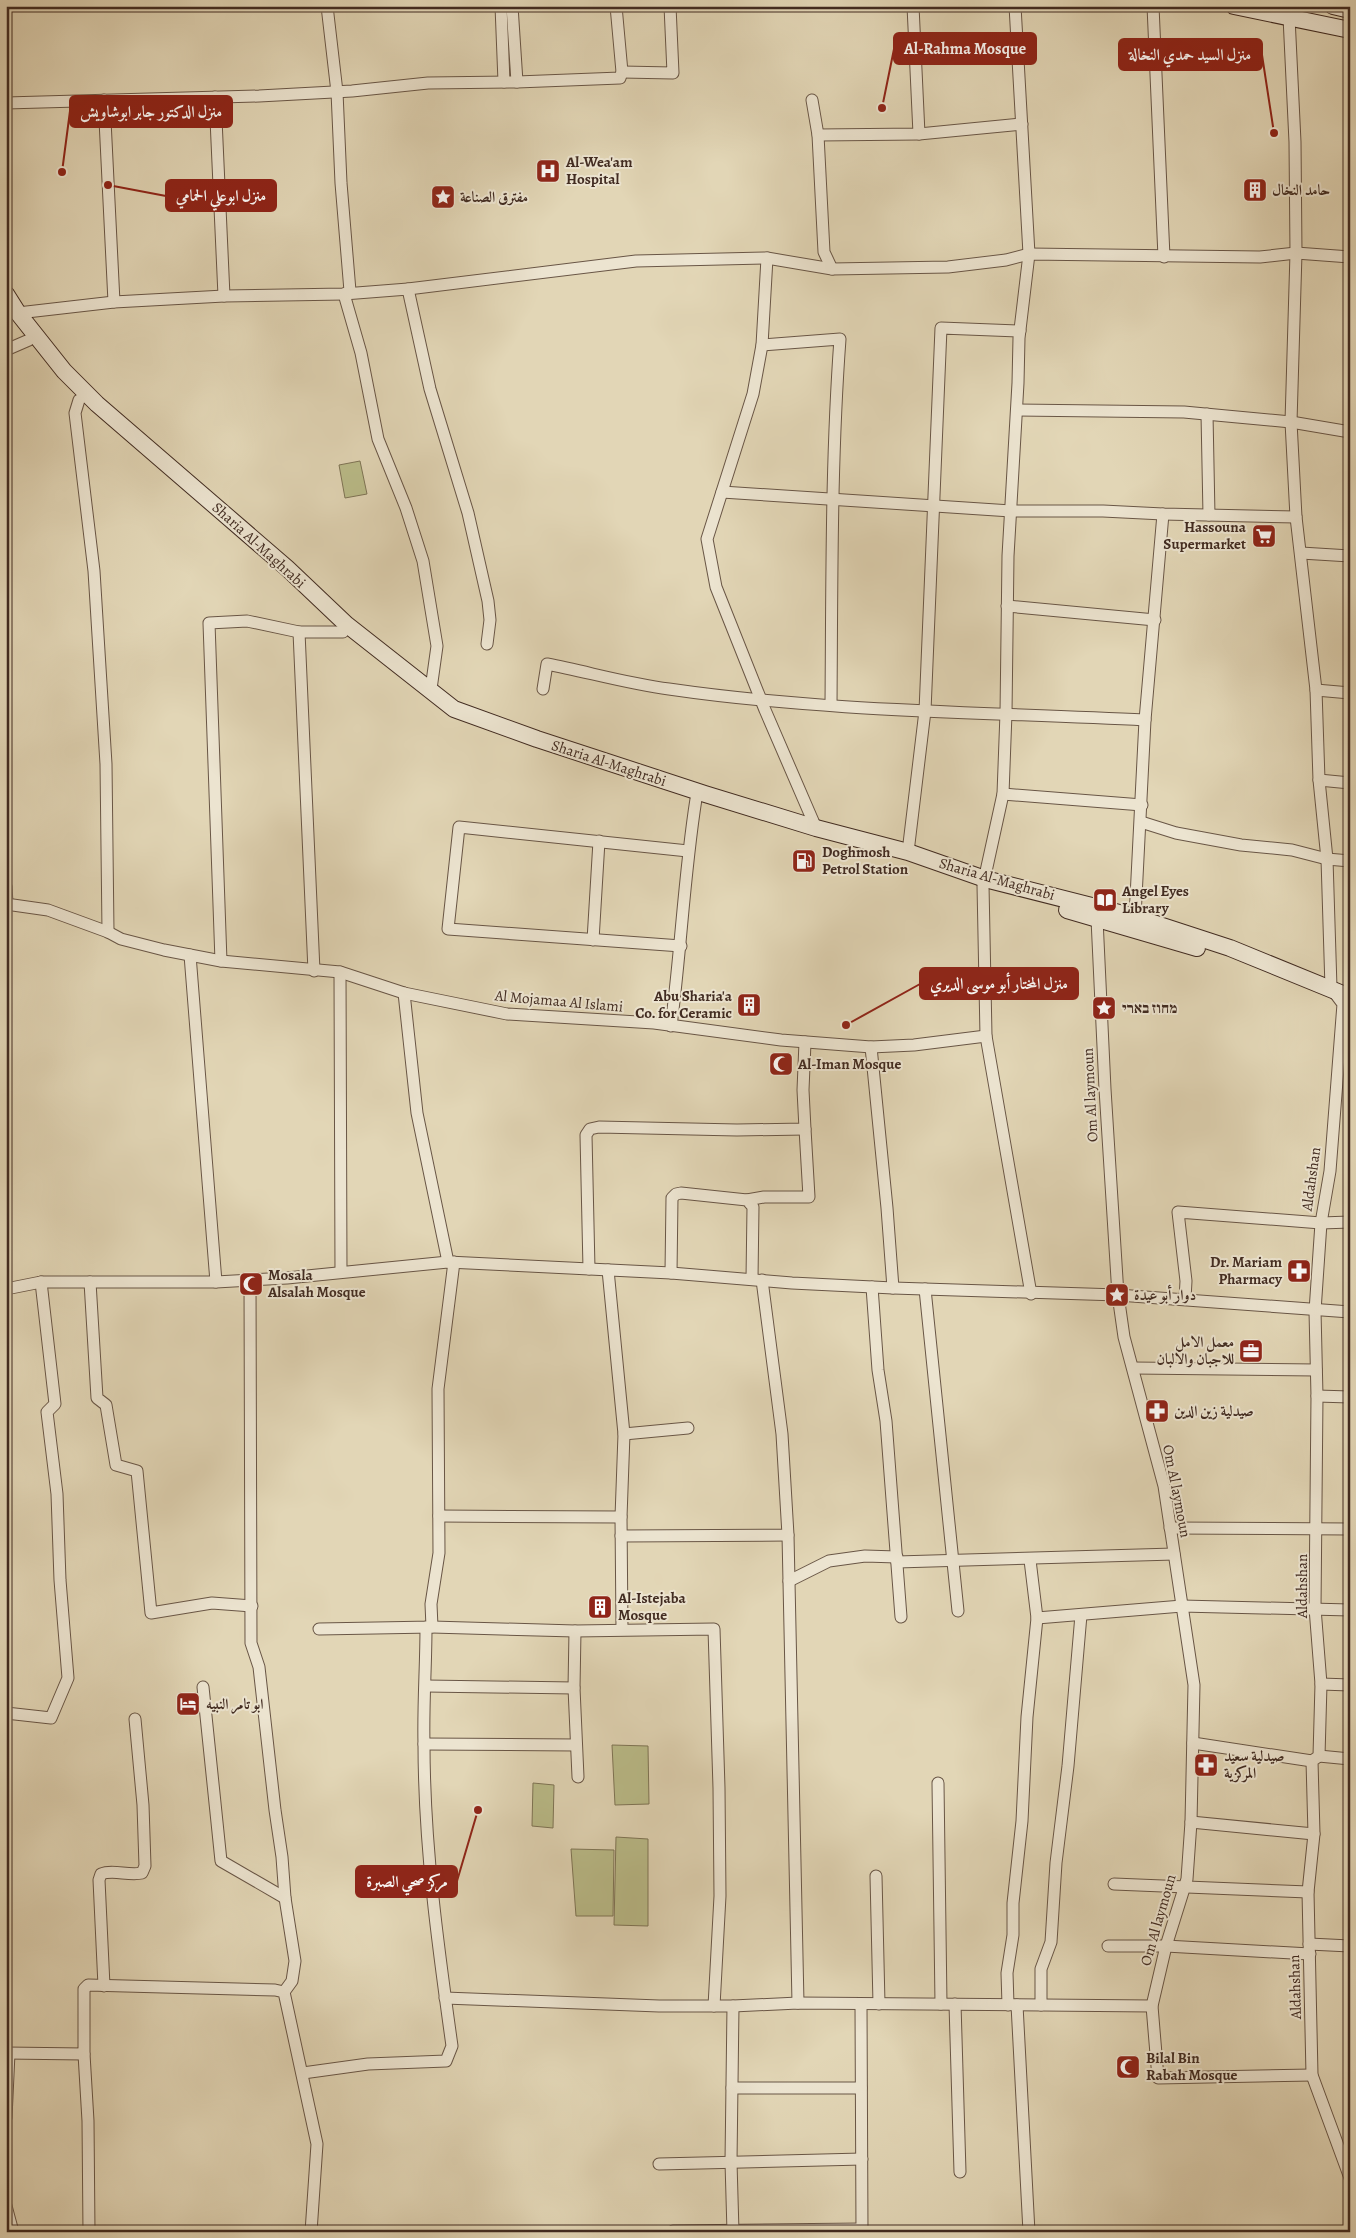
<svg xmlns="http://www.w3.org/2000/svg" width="1356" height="2238" font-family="Alegreya,Amiri,'Frank Ruhl Libre',serif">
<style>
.green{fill:#babc89;stroke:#7e7455}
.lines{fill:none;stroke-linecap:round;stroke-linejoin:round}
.minor-casing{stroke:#695646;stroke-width:13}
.secondary-casing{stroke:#412b21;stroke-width:18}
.minor{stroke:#ece4d0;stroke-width:11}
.secondary{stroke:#ece4d0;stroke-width:16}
.labels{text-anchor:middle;stroke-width:4;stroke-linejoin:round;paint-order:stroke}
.poi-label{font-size:15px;font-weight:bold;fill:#412b21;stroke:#ece4d0;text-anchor:start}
.street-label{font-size:15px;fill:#412b21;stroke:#ece4d0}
.leader{fill:none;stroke:#8f2418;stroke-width:2}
.callout-dot{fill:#8f2418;stroke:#ece4d0;stroke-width:2}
.callout{fill:#8f2418;stroke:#8f2418;stroke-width:2}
.callout-label{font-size:16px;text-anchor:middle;font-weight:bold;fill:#fff}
</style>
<rect width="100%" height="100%" fill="#e2d6b6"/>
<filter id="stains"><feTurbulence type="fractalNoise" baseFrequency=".004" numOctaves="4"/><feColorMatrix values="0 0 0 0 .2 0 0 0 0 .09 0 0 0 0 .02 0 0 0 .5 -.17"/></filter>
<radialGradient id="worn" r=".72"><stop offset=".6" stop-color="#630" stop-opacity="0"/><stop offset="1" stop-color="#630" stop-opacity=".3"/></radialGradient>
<!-- green -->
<g class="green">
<path d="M360,461L367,494L345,498L339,465Z"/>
<path d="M612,1745L648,1746L649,1804L615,1805Z"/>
<path d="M533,1783L554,1785L553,1828L532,1826Z"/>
<path d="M616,1837L648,1839V1926L614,1925Z"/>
<path d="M571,1849L614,1850L613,1916H576Z"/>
</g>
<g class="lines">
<defs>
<g id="minor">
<path d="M327,6L337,92L341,183L350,291L344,294L361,353L378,439L406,508L423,561L437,646L431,689"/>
<path d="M501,6L504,82"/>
<path d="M512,6L517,82"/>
<path d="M913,6L919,134"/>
<path d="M1015,6L1029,254L1019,338L1018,383L1008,556L1006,713L1003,794L983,885L986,1036L1031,1294"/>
<path d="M1153,6L1164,257"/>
<path d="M1291,6L1289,17L1295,142L1296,253L1291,422L1296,517L1316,690L1319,780L1327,859L1331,988L1343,1004L1330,1171L1321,1223L1315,1311L1317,1396L1315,1608L1321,1684L1319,1756L1312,1761L1314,1834L1308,1892L1312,2075L1350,2178"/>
<path d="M622,72L673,73L670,6"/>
<path d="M215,97L224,296"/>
<path d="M104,100L114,302"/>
<path d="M812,100L818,135L824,252L832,269"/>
<path d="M6,103L259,96L352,91L428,83L517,82L620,78L622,72L616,6"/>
<path d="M818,135L919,134L1022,124"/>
<path d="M767,258L762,345L753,394L707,539L716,587L765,710L816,828"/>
<path d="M408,289L636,261L767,258L832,269L948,267L1006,260L1029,254L1260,257L1296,253L1350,257"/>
<path d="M18,313L114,302L224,296L344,294L408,289L430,389L468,513L488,601L490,620L487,644"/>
<path d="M762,345L840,339C831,461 832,583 831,705"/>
<path d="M6,350L29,340"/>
<path d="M79,400L75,413L94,571L106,764L108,932"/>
<path d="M1017,410L1184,412L1291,422L1350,432"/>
<path d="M1207,414L1209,515"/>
<path d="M722,492L1011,511H1103L1163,514L1296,517"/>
<path d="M1301,553L1350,556"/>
<path d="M1007,606L1155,620"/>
<path d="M543,689L547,664C588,672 629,684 669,689C827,712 986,712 1145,720"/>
<path d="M1316,690L1350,693"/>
<path d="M1319,780L1350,783"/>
<path d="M1003,794L1142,805"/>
<path d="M1141,822L1176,833L1241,845L1292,850L1327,859L1350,861"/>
<path d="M908,852L925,711L941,328L1020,331"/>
<path d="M6,886L7,904"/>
<path d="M6,904L48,910L108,932L121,939L164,950L221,961L340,972L404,993L507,1014L654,1023L781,1040L871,1047L914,1045L986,1036"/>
<path d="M1135,917L1145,720L1163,514"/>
<path d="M1097,919L1105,1089L1118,1295L1124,1337L1164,1486L1194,1685L1191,1822L1187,1879L1166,1946L1152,2006L1158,2078L1312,2075"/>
<path d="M593,940L599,841"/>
<path d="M681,946L448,929L459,827L688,851"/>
<path d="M190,955L216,1282"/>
<path d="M221,961L209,623L247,621L299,632"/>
<path d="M314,971L299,632H343"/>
<path d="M340,972L341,1271"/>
<path d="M404,993L417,1113L448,1262"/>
<path d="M671,1026C681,950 684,875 696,799"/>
<path d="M871,1047L887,1208L893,1288"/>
<path d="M747,1200L764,1197H809L805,1129"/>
<path d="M589,1269L586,1135L590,1129L599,1127L737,1130L805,1129L803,1090L805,1042"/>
<path d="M608,1270L624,1434L621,1517L622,1629"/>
<path d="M671,1273L672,1198L676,1194L681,1193L747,1200L753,1207L752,1279"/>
<path d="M250,1279L251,1643L259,1667L275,1810L282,1857L285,1898L295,1961L292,1981L284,1992"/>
<path d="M90,1282L97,1398L106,1405L116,1465L137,1471L151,1613L212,1603L252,1606"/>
<path d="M872,1287L878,1370L886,1421L901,1617"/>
<path d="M6,1289L41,1282H216L287,1278L448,1262L671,1273L792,1283L893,1288L1118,1295L1350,1312"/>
<path d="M925,1289L958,1611"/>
<path d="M1185,1299L1186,1281L1178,1212L1321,1223L1350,1222"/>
<path d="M1133,1368L1316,1370"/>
<path d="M1317,1396L1350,1397"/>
<path d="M624,1434L688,1428"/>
<path d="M439,1516L621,1517"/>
<path d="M1170,1528L1350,1529"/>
<path d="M788,1535L798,2003"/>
<path d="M621,1536L788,1535L782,1434L762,1280"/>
<path d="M897,1562L1174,1554"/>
<path d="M789,1581L829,1561L865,1556L897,1557"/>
<path d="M1037,1618L1182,1606L1350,1610"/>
<path d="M432,1627L575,1631L714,1629L719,1788L720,1896L714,2006"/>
<path d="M319,1629L432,1627L431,1604L439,1553L438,1389L454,1262"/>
<path d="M575,1631L574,1688L578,1777"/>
<path d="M1321,1684L1350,1685"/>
<path d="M426,1686L574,1688"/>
<path d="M203,1687L221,1861L285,1898"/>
<path d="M6,1713L51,1718L68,1678L60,1580L57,1494L47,1412L55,1404L41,1282"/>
<path d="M1193,1743L1312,1761"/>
<path d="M424,1744L576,1745"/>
<path d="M1319,1756L1350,1759"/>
<path d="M938,1783L941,2004"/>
<path d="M1191,1822L1314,1834"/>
<path d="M876,1876L879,2004"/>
<path d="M1114,1884L1308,1892"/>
<path d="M1309,1944L1350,1946"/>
<path d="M1108,1946H1166L1310,1954"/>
<path d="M104,1986L99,1880L101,1874C113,1869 128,1876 142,1873L145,1866L143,1805L135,1719"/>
<path d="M445,1998L659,2006H733L798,2003L1152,2006"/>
<path d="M861,2004L862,2232"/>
<path d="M955,2004L960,2172"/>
<path d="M1008,2005L1007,1973L1013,1935V1903L1022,1821L1027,1717L1037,1618L1030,1560"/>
<path d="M1017,2005L1029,2232"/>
<path d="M1041,2005V1969L1051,1942L1056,1863L1068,1766L1081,1615"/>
<path d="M733,2006L731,2162L733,2232"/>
<path d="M6,2053L84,2054V1989L88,1985L275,1990L284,1992L317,2144L311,2232"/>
<path d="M84,2054L88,2121L89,2232"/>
<path d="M303,2073L368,2064L446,2061L452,2046C438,1946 424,1845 424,1744C423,1705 426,1666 426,1627"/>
<path d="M732,2088H861"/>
<path d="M6,2118L9,2053"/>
<path d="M659,2164L862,2159"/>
<path d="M6,2206L13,2232"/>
<path d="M673,2231L862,2229"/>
</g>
<g id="secondary">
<path d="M1234,6L1350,30"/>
<path d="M1333,6L1350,10"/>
<path d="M6,294L18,313L64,371L97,404L287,568L346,624L454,709L537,739L705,794L816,828L908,852L985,879L1135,917L1230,948L1350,997"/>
<path d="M1067,910L1197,948"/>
</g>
</defs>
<!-- minor casing -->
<use href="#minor" class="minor-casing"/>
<!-- secondary casing -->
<use href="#secondary" class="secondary-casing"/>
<!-- minor -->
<use href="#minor" class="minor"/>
<!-- secondary -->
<use href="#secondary" class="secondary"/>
</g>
<!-- icons -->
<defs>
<symbol id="hospital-square" viewBox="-11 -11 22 22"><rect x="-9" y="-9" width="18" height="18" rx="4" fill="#8f2418" stroke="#ece4d0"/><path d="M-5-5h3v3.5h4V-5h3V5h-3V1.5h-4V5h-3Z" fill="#fff"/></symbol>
<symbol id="building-square" viewBox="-11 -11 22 22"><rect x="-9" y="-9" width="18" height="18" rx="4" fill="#8f2418" stroke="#ece4d0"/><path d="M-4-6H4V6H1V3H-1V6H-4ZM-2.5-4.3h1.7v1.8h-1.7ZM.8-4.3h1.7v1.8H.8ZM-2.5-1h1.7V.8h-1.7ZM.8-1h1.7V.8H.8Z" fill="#fff"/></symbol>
<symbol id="sight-square" viewBox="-11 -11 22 22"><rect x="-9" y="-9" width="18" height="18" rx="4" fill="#8f2418" stroke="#ece4d0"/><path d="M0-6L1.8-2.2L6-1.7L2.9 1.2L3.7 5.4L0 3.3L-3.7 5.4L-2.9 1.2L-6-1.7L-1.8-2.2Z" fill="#fff"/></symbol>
<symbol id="supermarket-square" viewBox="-11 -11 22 22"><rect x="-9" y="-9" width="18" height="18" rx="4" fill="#8f2418" stroke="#ece4d0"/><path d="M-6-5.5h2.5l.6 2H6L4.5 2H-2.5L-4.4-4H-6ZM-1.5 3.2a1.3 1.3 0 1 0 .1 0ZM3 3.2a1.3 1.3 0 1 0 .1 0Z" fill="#fff"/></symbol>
<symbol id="fuel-square" viewBox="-11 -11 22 22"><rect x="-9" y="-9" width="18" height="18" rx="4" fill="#8f2418" stroke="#ece4d0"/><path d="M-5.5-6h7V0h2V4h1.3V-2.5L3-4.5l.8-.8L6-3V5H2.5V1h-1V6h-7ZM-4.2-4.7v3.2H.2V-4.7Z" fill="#fff"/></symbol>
<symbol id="library-square" viewBox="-11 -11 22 22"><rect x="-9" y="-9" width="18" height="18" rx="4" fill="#8f2418" stroke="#ece4d0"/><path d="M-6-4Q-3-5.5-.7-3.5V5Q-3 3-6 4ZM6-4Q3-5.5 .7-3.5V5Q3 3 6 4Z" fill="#fff"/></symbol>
<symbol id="mosque-square" viewBox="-11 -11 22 22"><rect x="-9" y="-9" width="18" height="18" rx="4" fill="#8f2418" stroke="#ece4d0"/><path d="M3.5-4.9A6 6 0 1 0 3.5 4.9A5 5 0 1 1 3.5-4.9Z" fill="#fff"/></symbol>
<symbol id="pharmacy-square" viewBox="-11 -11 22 22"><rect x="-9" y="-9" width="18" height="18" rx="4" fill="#8f2418" stroke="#ece4d0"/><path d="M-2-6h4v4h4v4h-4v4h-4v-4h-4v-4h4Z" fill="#fff"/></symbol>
<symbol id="office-square" viewBox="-11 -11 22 22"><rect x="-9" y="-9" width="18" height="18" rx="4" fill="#8f2418" stroke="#ece4d0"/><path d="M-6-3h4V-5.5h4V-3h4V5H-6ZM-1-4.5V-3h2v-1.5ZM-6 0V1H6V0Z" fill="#fff"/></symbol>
<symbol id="hotel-square" viewBox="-11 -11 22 22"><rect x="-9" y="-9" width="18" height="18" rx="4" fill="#8f2418" stroke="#ece4d0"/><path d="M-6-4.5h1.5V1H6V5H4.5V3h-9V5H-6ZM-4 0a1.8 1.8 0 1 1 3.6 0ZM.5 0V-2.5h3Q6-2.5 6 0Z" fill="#fff"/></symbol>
</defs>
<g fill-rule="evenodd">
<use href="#hospital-square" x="534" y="157" width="28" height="28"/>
<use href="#building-square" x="1241" y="176" width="28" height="28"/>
<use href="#sight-square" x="429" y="183" width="28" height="28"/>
<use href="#supermarket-square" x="1250" y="522" width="28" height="28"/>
<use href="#fuel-square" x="790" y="847" width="28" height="28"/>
<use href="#library-square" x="1091" y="886" width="28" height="28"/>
<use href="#building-square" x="735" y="991" width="28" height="28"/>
<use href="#sight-square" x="1090" y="994" width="28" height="28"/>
<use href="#mosque-square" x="767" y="1050" width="28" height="28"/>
<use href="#pharmacy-square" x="1285" y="1257" width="28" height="28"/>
<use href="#mosque-square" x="237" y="1270" width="28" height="28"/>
<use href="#sight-square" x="1103" y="1281" width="28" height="28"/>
<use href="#office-square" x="1237" y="1337" width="28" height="28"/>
<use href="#pharmacy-square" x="1143" y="1397" width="28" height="28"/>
<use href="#building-square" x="586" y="1593" width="28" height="28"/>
<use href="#hotel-square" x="174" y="1690" width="28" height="28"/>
<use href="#pharmacy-square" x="1192" y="1751" width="28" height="28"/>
<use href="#mosque-square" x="1114" y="2053" width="28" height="28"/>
</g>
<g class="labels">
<!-- poi labels -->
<g class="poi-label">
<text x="566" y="167">Al-Wea'am<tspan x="566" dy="17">Hospital</tspan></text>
<text x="1272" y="195">حامد النخال</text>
<text x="460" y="202">مفترق الصناعة</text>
<text x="1246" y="532" text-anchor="end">Hassouna<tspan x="1246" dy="17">Supermarket</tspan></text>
<text x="822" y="857">Doghmosh<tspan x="822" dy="17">Petrol Station</tspan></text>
<text x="1122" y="896">Angel Eyes<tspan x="1122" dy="17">Library</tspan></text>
<text x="732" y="1001" text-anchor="end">Abu Sharia'a<tspan x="732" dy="17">Co. for Ceramic</tspan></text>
<text x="1122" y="1013">מחוז בארי</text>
<text x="798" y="1069">Al-Iman Mosque</text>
<text x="1282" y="1267" text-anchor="end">Dr. Mariam<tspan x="1282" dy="17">Pharmacy</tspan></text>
<text x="268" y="1280">Mosala<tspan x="268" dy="17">Alsalah Mosque</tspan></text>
<text x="1134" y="1300">دوار أبو عيدة</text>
<text x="1234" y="1347" text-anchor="end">معمل الامل<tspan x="1234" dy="17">للاجبان والالبان</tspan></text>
<text x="1174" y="1416">صيدلية زين الدين</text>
<text x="618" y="1603">Al-Istejaba<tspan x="618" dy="17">Mosque</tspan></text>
<text x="206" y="1709">ابو تامر النبيه</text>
<text x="1224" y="1761">صيدلية سعيد<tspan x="1224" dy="17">المركزية</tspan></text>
<text x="1146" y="2063">Bilal Bin<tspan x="1146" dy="17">Rabah Mosque</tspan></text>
</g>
<!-- street labels -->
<g class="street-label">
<text transform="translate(259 545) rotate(42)" y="5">Sharia Al-Maghrabi</text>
<text transform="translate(609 763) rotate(18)" y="5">Sharia Al-Maghrabi</text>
<text transform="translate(997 879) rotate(16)" y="5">Sharia Al-Maghrabi</text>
<text transform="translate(559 1001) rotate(5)" y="5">Al Mojamaa Al Islami</text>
<text transform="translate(1090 1095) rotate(-93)" y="5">Om Al laymoun</text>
<text transform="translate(1311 1179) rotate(-82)" y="5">Aldahshan</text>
<text transform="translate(1177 1491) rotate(79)" y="5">Om Al laymoun</text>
<text transform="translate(1302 1586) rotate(-90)" y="5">Aldahshan</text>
<text transform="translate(1158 1920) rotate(-74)" y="5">Om Al laymoun</text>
<text transform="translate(1295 1987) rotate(-92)" y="5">Aldahshan</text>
</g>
</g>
<!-- callouts -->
<path class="leader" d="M882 108L894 49M1274 133L1262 55M62 172L70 111M108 185L166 196M846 1025L920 984M478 1810L457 1881"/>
<g class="callout-dot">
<circle cx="882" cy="108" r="5"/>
<circle cx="1274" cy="133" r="5"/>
<circle cx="62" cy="172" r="5"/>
<circle cx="108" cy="185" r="5"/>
<circle cx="846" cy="1025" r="5"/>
<circle cx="478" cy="1810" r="5"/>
</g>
<g class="callout">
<rect x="894" y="33" width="142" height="31" rx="5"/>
<rect x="1119" y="39" width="143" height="31" rx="5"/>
<rect x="70" y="96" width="162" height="31" rx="5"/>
<rect x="166" y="180" width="110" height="31" rx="5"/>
<rect x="920" y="968" width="158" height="31" rx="5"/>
<rect x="356" y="1866" width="101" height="31" rx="5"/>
</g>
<g class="callout-label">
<text x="965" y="54">Al-Rahma Mosque</text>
<text x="1190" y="60">منزل السيد حمدي النخالة</text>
<text x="151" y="117">منزل الدكتور جابر ابوشاويش</text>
<text x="221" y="201">منزل ابوعلي الحمامي</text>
<text x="999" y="989">منزل المختار أبو موسى الديري</text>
<text x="407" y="1887">مركز صحي الصبرة</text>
</g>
<!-- margin -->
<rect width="1356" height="2238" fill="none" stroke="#e2d6b6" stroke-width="25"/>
<rect x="8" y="8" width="1341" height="2223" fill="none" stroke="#412b21" stroke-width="2.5"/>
<rect x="12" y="12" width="1331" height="2213" fill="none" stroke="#412b21"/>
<rect width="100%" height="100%" filter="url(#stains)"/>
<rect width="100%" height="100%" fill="url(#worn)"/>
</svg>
